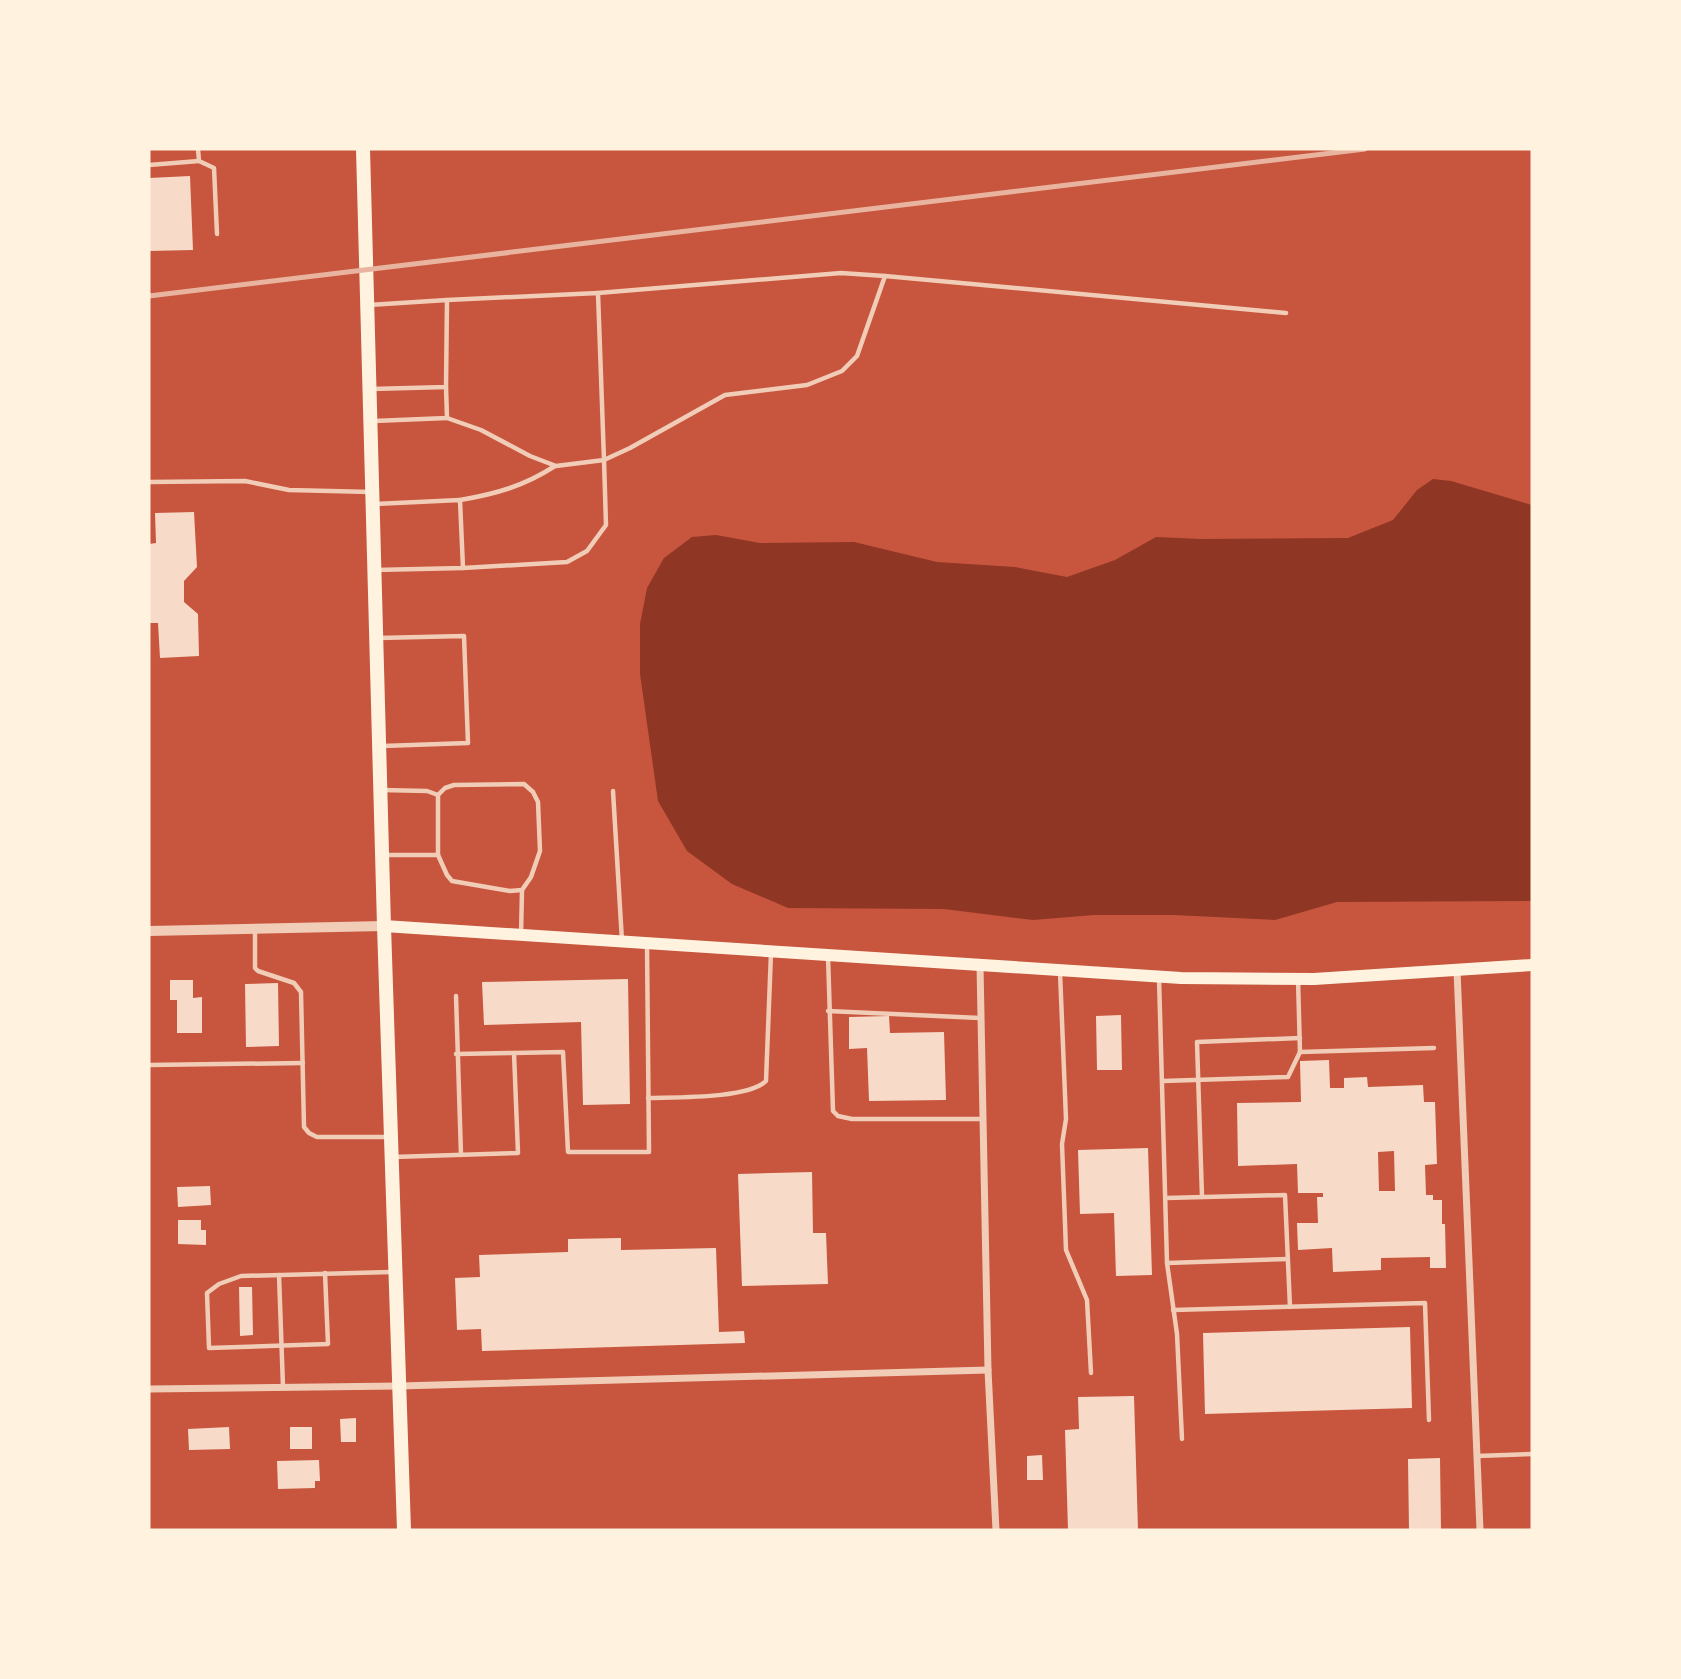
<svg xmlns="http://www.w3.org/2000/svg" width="1681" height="1679" font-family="Helvetica,sans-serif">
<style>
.water{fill:#8f3625}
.building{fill:#f7dbc8;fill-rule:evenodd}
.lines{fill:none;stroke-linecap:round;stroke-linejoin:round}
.service{stroke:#f1ccb7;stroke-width:4.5}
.minor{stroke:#f1ccb7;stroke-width:7}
.tertiary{stroke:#f1ccb7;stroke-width:10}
.secondary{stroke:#fff3e0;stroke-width:12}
.primary{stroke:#fff3e0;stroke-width:14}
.rail{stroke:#e9b49f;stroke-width:5}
</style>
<rect width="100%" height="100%" fill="#c8553d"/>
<!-- water -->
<path class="water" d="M1433,479L1451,481L1532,505V901L1337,902L1275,920L1174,915H1094L1033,920L944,909L788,908L732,884L687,851L658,801L640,674V624L647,588L664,558L692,537L716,535L760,543L854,542L937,562L1015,567L1067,577L1115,560L1156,537L1201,539L1348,538L1393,520L1417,490Z"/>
<!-- building -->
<g class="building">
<path d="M190,176L193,250L149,251V178Z"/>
<path d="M194,512L197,567L184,581V602L198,614L199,656L160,658L158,623H149V544L156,543L155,513Z"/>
<path d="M628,979L630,1104L583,1105L581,1022L484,1025L482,982Z"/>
<path d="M170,980H193V998L202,997V1033H177V1000H170Z"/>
<path d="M278,983L279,1046L246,1047L245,984Z"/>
<path d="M1121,1015L1122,1070H1097L1096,1016Z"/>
<path d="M889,1016L890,1033L944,1032L946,1100L869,1101L867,1048L849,1049V1017Z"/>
<path d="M1329,1060L1330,1088H1344V1078L1367,1077L1368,1087L1423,1085L1424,1102H1435L1437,1164L1425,1165L1426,1195H1433V1200H1442V1224H1445L1446,1268H1430V1257L1381,1258V1270L1333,1272L1332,1248L1298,1250L1297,1223H1318L1317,1197H1323V1193H1298L1297,1164L1238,1166L1237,1103L1301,1102L1300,1061ZM1394,1151L1395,1191H1379L1378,1152Z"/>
<path d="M1148,1148L1152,1275L1116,1276L1114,1213L1080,1214L1078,1150Z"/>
<path d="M812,1172L813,1233H826L828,1284L742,1286L738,1174Z"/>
<path d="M210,1186L211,1205L178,1207L177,1187Z"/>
<path d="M178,1220H201V1230H206V1245L178,1244Z"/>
<path d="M621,1238V1250L716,1248L719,1332L744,1331L745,1343L482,1351L481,1329L457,1330L455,1278L480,1277L479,1255L568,1252V1239Z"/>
<path d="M239,1287H252L253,1335L240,1336Z"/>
<path d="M1410,1327L1412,1408L1205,1414L1203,1333Z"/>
<path d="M1134,1396L1138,1530H1068L1065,1430L1079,1429L1078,1397Z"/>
<path d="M356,1418V1442H341L340,1419Z"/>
<path d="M229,1427L230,1449L189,1450L188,1429Z"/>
<rect x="290" y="1427" width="22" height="22"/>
<path d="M1042,1455L1043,1480H1027V1456Z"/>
<path d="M1440,1458L1441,1530H1409L1408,1459Z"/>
<path d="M319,1460L320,1481H315V1488L278,1489L277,1461Z"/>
</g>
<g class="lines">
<!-- service -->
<g class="service">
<path d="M198,149L199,161L214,168L217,234"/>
<path d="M149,165L199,161"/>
<path d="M885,276L1286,313"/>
<path d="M447,300L598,293L604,460L556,466L530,456L481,430L447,418"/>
<path d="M369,305L447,300L446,387L371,389"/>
<path d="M374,421L447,418L446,387"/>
<path d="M149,482L245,481L289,490L371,492"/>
<path d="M460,500C496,494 524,486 555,466"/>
<path d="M463,568L567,562L587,551L606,525L604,460L630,448L725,395L807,385L842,371L857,356L885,276L841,273L598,293"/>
<path d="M375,570L463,568L460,500L375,504"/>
<path d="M378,638L464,636L468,743L383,746"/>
<path d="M382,790L427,791L438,795L445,788L454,785L524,784L533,792L538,802L540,851L531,877L522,890L521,935"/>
<path d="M613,791L622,941"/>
<path d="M438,795V855"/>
<path d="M386,855H438L447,875L452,881L510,891L522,890"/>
<path d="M255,930V968L258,971L294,983L301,992L304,1127L309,1133L317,1137H387"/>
<path d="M828,956L833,1111L838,1116L852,1119H982"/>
<path d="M1060,972L1066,1119L1062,1144L1066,1250L1087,1300L1091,1373"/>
<path d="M1159,978L1167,1263L1177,1334L1182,1439"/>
<path d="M1298,979L1300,1052L1434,1048"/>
<path d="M456,996L461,1155"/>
<path d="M828,1011L980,1018"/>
<path d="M456,1054L514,1053"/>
<path d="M149,1065L303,1063"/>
<path d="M1163,1081L1288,1077L1300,1052"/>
<path d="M648,1098C675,1097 748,1099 766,1081L771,953"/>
<path d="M393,1157L518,1153L514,1053L563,1052L568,1152H649L647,945"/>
<path d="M1202,1197L1197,1042L1300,1038"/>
<path d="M1166,1198L1285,1195L1290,1307"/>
<path d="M1167,1263L1288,1259"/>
<path d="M325,1273L328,1344L209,1348L207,1293L219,1284L241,1276L391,1272"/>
<path d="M279,1275L283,1387"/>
<path d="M1173,1310L1425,1303L1429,1420"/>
<path d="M1477,1456L1532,1454"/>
</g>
<!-- minor -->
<g class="minor">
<path d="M980,966L988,1370L996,1530"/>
<path d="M1457,970L1480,1530"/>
<path d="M149,1389L399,1386L988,1370"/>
</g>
<!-- tertiary -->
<path class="tertiary" d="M149,931L384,926"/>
<!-- secondary -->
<path class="secondary" d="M384,926L1181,978L1314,979L1532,965"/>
<!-- primary -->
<path class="primary" d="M363,149L384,926L404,1530"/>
<!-- rail -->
<path class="rail" d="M149,296L1365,149"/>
</g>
<!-- border -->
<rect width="1681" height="1679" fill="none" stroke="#fff3e0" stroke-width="301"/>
</svg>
